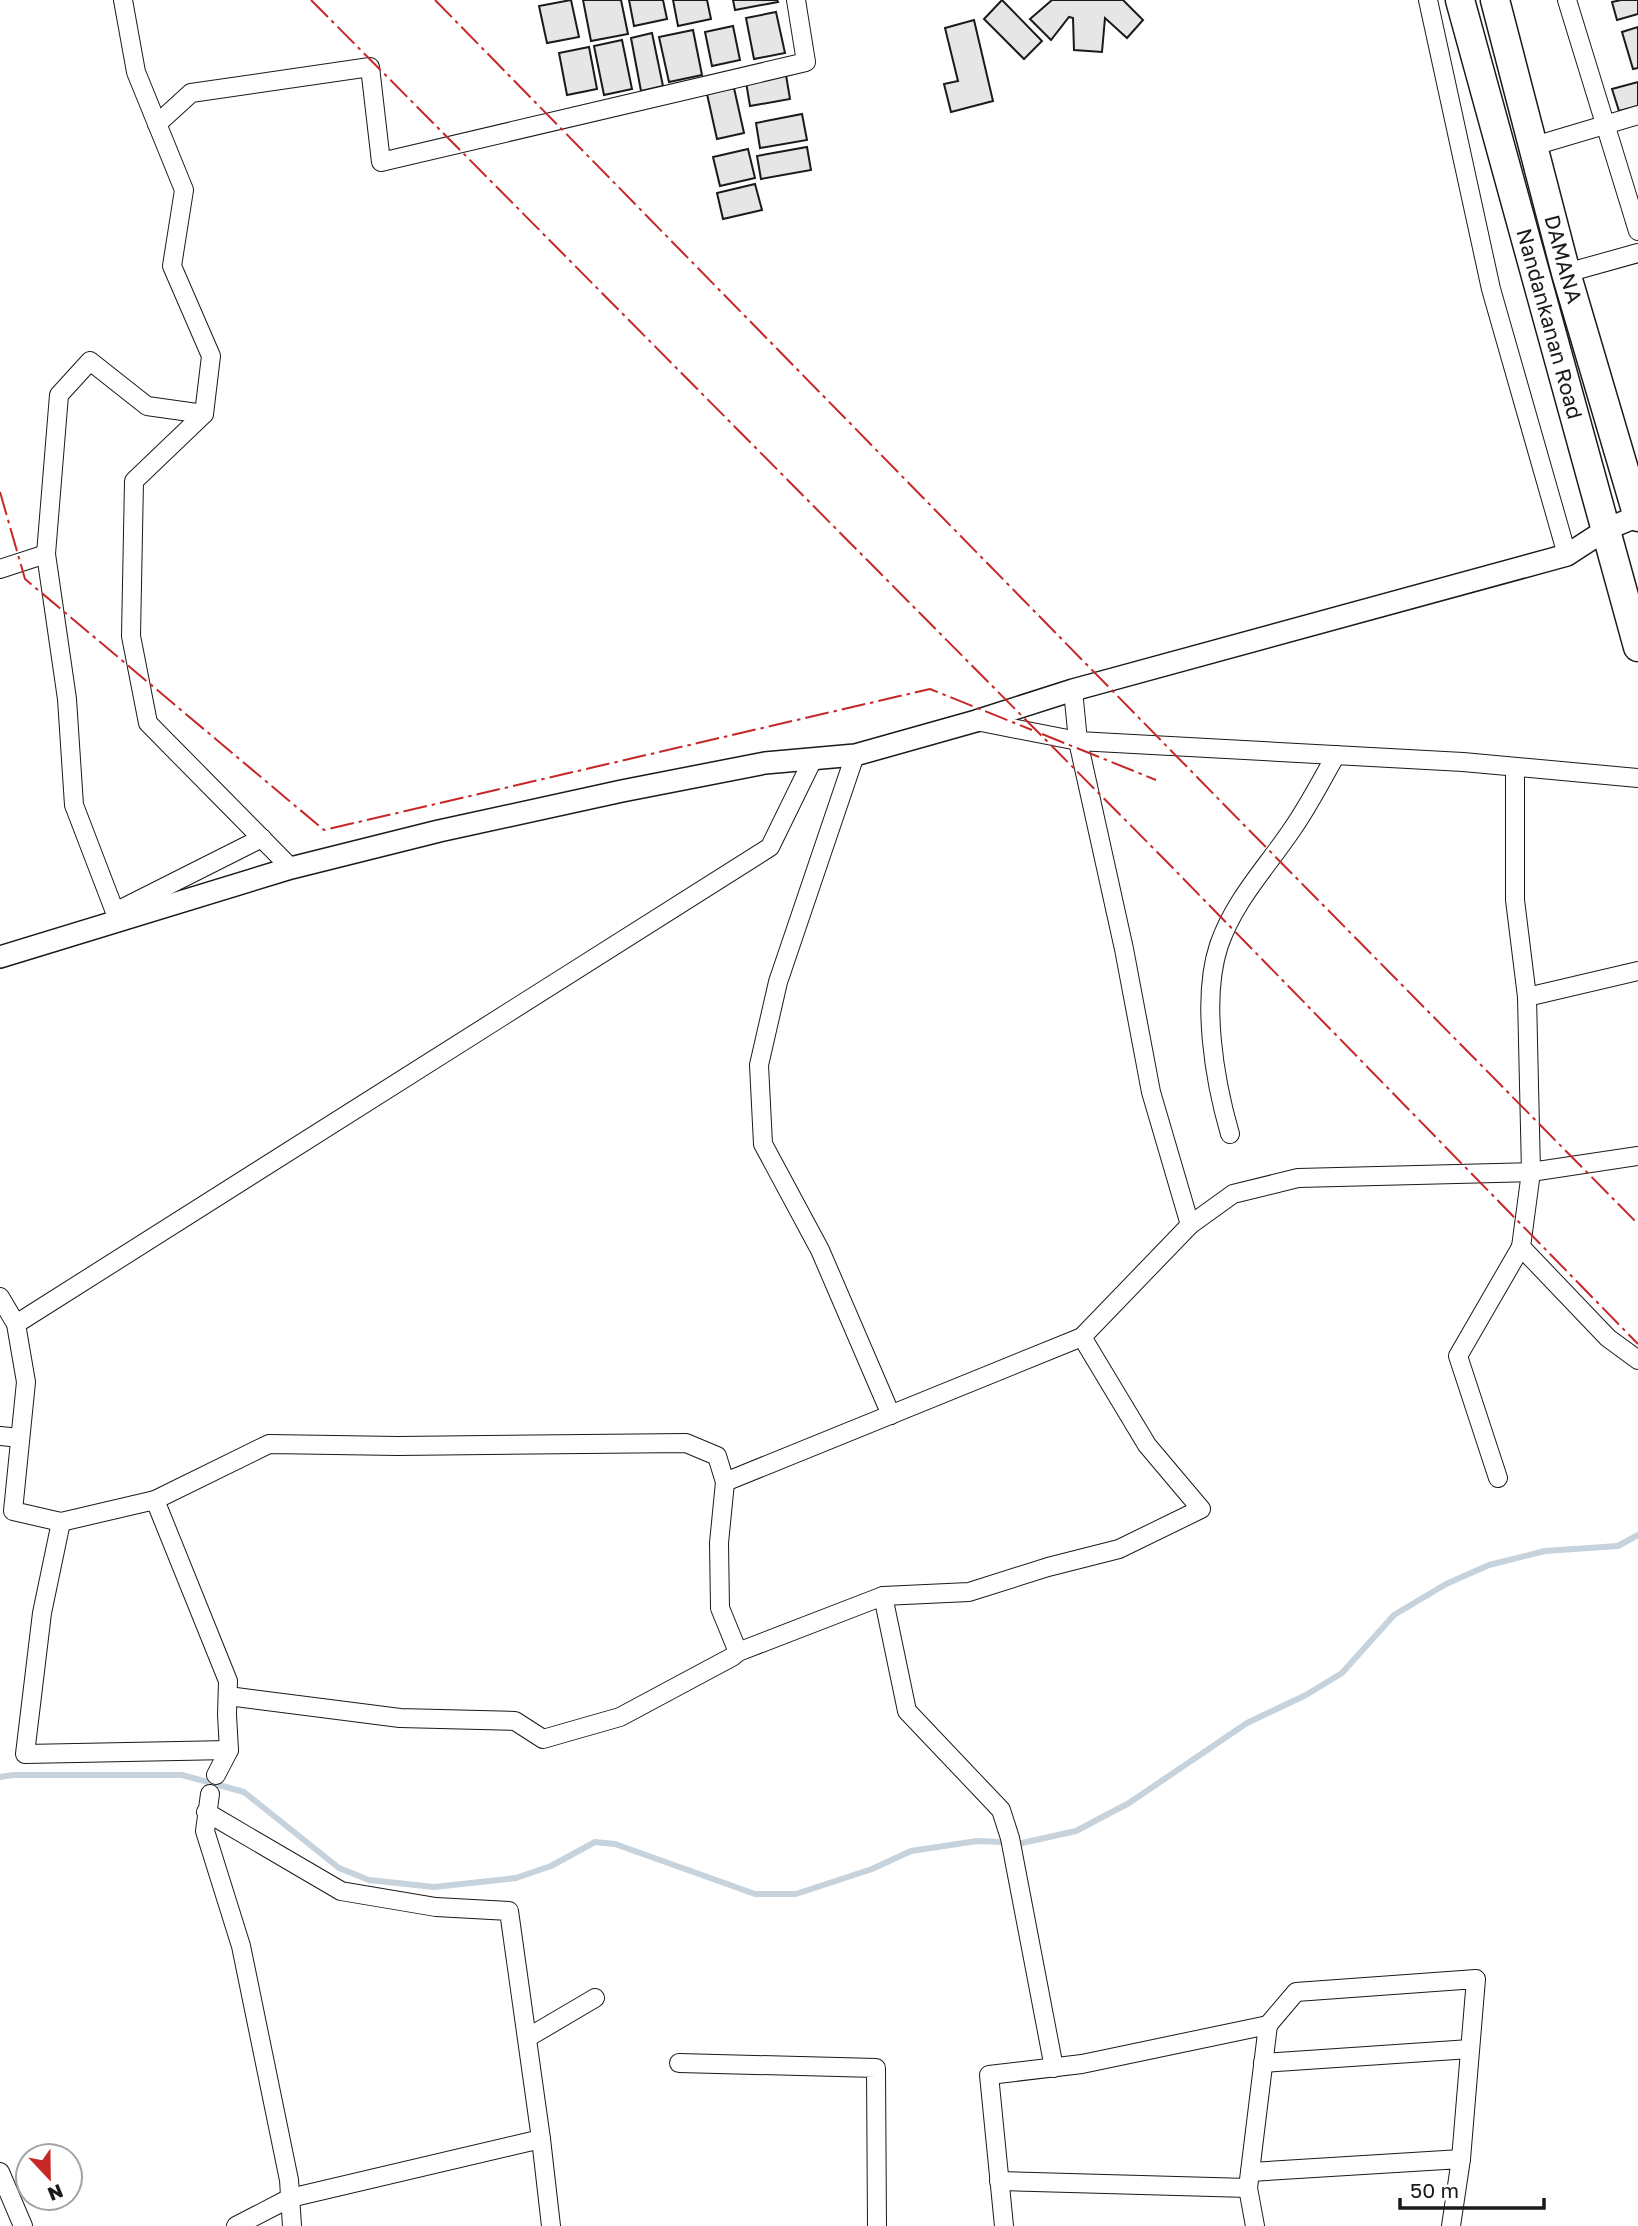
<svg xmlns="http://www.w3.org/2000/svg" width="1638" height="2226" font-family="'Golos Text',sans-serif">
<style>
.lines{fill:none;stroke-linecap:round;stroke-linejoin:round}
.stream{stroke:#c6d2dc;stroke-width:6}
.building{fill:#e6e6e6;stroke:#1a1a1a;stroke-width:2}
.minor-casing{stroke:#1a1a1a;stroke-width:20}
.tertiary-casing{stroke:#1a1a1a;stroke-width:24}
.primary-casing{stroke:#1a1a1a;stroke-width:31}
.minor{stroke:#fff;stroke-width:18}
.tertiary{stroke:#fff;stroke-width:21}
.primary{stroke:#fff;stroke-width:28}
.power{stroke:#c62828;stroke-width:2;stroke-dasharray:24 5 3.5 5;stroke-linecap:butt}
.labels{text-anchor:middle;stroke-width:5;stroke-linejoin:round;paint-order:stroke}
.street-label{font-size:21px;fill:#1a1a1a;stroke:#fff}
</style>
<rect width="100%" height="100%" fill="#fff"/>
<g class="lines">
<!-- stream -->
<path class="stream" d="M0,1777L13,1775H182L244,1792L339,1868L369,1880L434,1887L516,1878L551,1866L595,1842L615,1844L755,1894H796L872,1869L911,1851L977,1841L1022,1843L1076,1831L1129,1803L1247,1723L1306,1695L1342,1673L1394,1615L1446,1584L1489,1565L1545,1551L1618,1546L1638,1535"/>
</g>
<!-- building -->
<g class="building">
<path d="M571,0L579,37L547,43L539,6Z"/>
<path d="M583,0H621L628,34L591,41Z"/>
<path d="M629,0H663L667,19L634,26Z"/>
<path d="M673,0H707L711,19L678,26Z"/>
<path d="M733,0H777L778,2L735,10Z"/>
<path d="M1002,0L1042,41L1024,59L984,19Z"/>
<path d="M1052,0H1123L1143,20L1127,38L1105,18L1102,52L1074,50L1073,18L1069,17L1051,40L1030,19Z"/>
<path d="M1621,0H1638V14L1617,20L1612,2Z"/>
<path d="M776,12L785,53L754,59L746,18Z"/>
<path d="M974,20L993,101L951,112L944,84L958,81L945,28Z"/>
<path d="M733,26L740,60L712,66L705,32Z"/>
<path d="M1638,27V68L1633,69L1622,32Z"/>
<path d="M693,30L702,75L669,82L659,37Z"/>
<path d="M652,33L663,86L641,91L631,38Z"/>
<path d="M622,40L632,89L604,95L594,46Z"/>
<path d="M589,47L597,89L567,95L559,53Z"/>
<path d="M786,75L790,99L750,106L746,82Z"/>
<path d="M1638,82V106L1619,111L1612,89Z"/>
<path d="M734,88L744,133L717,139L707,94Z"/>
<path d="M802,114L807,140L760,148L756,123Z"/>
<path d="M807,147L811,170L761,179L757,156Z"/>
<path d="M748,149L755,178L720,186L713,157Z"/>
<path d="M755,184L762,210L723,219L717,193Z"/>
</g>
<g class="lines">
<defs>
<g id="minor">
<path d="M123,0L136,72L184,190L172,266L211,356L204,414L134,481L131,636L148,723L291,868"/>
<path d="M1428,0L1491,289L1567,555"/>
<path d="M1567,0L1638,231"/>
<path d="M157,124L191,93L370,67L381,162L806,62L796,0"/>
<path d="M1534,146L1638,115"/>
<path d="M1566,273L1638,253"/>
<path d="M204,414L147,406L90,361L59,395L46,554L67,699L74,805L115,912L262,838"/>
<path d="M0,569L46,554"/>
<path d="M1073,690L1078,741L1124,949L1151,1092L1190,1225"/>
<path d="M976,721L1078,741L1463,762L1638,778"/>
<path d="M855,755L778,982L759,1065L763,1144L820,1250L891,1415"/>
<path d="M1515,767V900L1527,997"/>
<path d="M1638,971L1527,997L1531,1172L1521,1247L1608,1338L1638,1360"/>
<path d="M1230,1134C1214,1079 1201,999 1219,945C1235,899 1267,867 1293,828C1309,805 1322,779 1336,755"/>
<path d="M0,1297L16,1324L26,1382L13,1511L61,1522L155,1500L228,1681L227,1715L229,1750L216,1775"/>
<path d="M16,1324L770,847L813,759"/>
<path d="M0,1436L20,1438"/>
<path d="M1498,1478L1458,1356L1521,1247"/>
<path d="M725,1482L1082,1337"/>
<path d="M155,1500L269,1444L398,1446L686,1443L717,1456L725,1482L719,1543L720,1608L738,1652L732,1657L620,1717L543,1739L515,1721L400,1718L228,1696"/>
<path d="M61,1522L42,1613L25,1754L229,1750"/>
<path d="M883,1596L907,1711L1001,1810L1010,1838L1054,2068"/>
<path d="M738,1652L883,1596L969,1592L1048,1567L1119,1549L1201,1509L1147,1445L1082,1337L1190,1225L1233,1194L1298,1178L1531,1172L1638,1156"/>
<path d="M210,1794L205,1831L241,1946L289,2180L292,2226"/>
<path d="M206,1812L341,1891L436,1907L509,1911L541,2139"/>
<path d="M1268,2025L1296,1992L1476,1979L1461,2159"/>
<path d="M527,2038L595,1998"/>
<path d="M679,2063L876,2068L877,2226"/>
<path d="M1263,2063L1470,2049"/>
<path d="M0,2172L23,2226"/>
<path d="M1250,2172L1461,2159L1451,2226"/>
<path d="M999,2181L1248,2188"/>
<path d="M236,2226L290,2198L541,2139L551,2226"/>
<path d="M1004,2226L989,2075L1082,2064L1268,2025L1248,2188L1255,2226"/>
</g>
<path id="tertiary" d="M0,957L291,868L439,831L622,791L765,763L855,755L976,721L1073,690L1567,555L1607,529L1638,516"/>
<g id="primary">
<path id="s1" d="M1460,0L1638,647"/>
<path id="s2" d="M1495,0L1566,273L1638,517"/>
</g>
</defs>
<!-- minor casing -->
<use href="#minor" class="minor-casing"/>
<!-- tertiary casing -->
<use href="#tertiary" class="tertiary-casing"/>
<!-- primary casing -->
<use href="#primary" class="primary-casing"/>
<!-- minor -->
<use href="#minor" class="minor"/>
<!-- tertiary -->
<use href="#tertiary" class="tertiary"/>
<!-- primary -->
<use href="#primary" class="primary"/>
<!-- power -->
<g class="power">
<path d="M311,0L1167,862L1638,1344"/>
<path d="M435,0L1246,827L1638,1224"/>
<path d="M0,492L25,579L324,830L930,689L1032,730"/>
<path d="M1042,734L1156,780"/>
</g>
</g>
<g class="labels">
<!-- street labels -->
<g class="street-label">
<text dy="7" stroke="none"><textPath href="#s2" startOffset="268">DAMANA</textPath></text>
<text dy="7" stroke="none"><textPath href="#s1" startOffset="336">Nandankanan Road</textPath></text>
</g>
</g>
<!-- north arrow -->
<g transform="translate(49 2177) rotate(158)"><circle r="33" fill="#ffffff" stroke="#a3a3a3" stroke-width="2"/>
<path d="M0-5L12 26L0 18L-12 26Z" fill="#c62828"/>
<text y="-10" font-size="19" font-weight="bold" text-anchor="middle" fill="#1a1a1a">N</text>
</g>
<!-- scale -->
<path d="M1400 2198v10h144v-10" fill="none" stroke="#1a1a1a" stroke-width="3.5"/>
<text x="1410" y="2198" font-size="21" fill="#1a1a1a" stroke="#ffffff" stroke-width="5" paint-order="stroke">50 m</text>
</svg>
